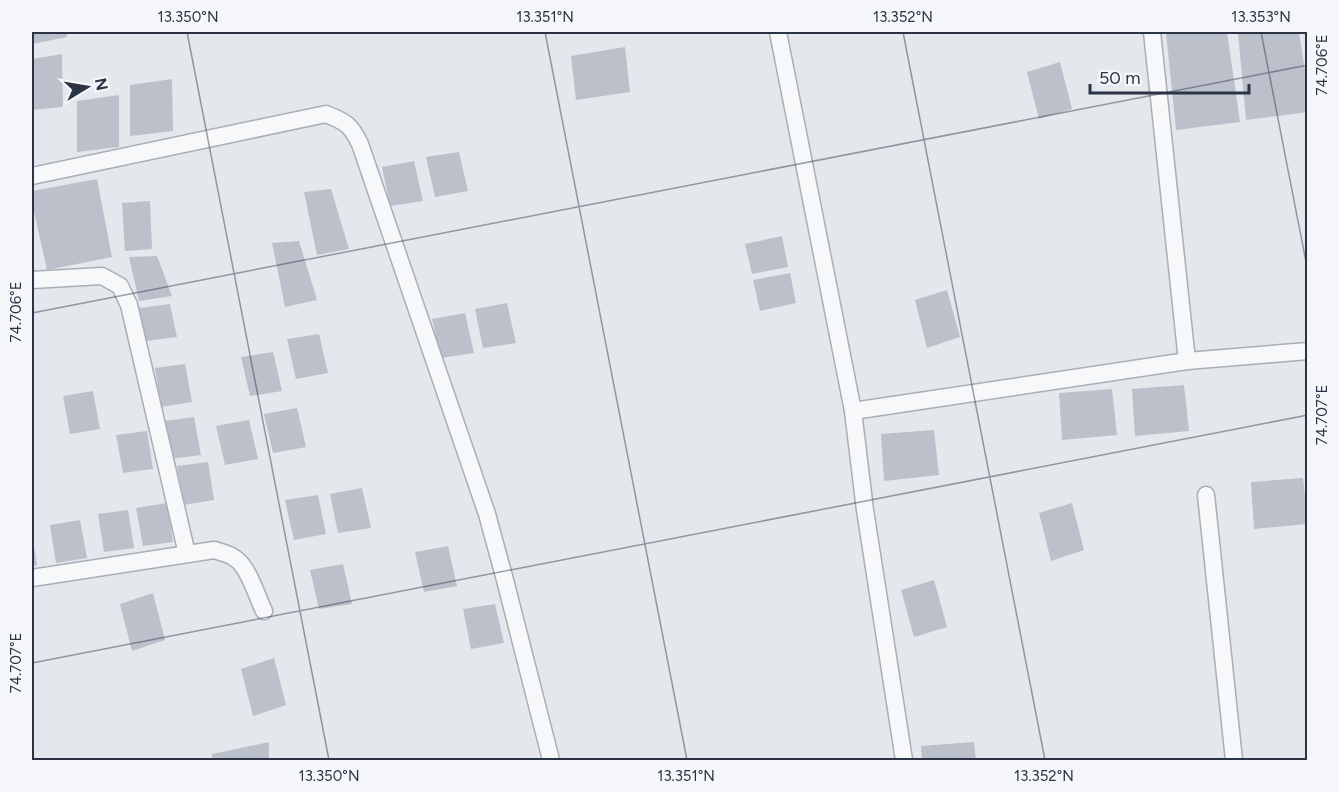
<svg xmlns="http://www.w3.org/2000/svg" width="1339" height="792" font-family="Figtree,sans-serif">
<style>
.building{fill:#bbc0ca}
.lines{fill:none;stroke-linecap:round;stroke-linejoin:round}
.street-casing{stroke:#a9aeb7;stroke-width:19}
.street{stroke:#f7f8fa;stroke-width:16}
.ticks{fill:none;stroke:#2b3445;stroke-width:1.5;stroke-opacity:0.45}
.neatline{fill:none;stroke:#2b3445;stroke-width:2}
.ticks-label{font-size:15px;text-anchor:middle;fill:#2b3445}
</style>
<rect width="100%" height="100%" fill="#e4e7ec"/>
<!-- building -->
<g class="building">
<path d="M32,32H67V37L32,44Z"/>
<path d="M1166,32H1227L1240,122L1176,130Z"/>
<path d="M1238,32H1299L1308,90V112L1246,120Z"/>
<path d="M625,47L630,92L576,100L571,56Z"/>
<path d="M62,54L63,107L32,110V59Z"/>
<path d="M1060,62L1072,109L1039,119L1027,72Z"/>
<path d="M172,79L173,131L130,136V85Z"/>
<path d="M119,95V147L77,152V101Z"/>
<path d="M459,152L468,191L435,197L426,157Z"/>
<path d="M414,161L423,201L390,206L382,167Z"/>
<path d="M97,179L112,257L47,270L32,203V191Z"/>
<path d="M331,189L349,249L317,255L304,192Z"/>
<path d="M150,201L152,249L125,251L122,203Z"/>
<path d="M782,236L788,267L752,274L745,244Z"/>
<path d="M299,241L317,300L285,307L272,243Z"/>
<path d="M157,256L172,296L139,301L129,257Z"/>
<path d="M790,273L796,303L760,311L753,280Z"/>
<path d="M947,290L960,337L927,348L915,300Z"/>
<path d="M507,303L516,343L483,348L475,309Z"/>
<path d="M170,304L177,337L146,341L139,308Z"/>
<path d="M465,313L474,353L441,358L432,319Z"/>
<path d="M319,334L328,373L296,379L287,339Z"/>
<path d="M273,352L282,391L250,396L241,357Z"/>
<path d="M185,364L192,402L161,407L155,368Z"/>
<path d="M1184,385L1189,431L1135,436L1132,389Z"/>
<path d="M1112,389L1117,435L1062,440L1059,393Z"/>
<path d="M93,391L100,429L70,434L63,396Z"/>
<path d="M297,408L306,447L273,453L264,414Z"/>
<path d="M194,417L201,455L170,459L164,421Z"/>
<path d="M249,420L258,459L225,465L216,426Z"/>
<path d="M934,430L939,475L884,481L881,434Z"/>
<path d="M147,431L153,469L123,473L116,435Z"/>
<path d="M208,462L214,500L184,505L177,466Z"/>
<path d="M1303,478L1308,524L1254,529L1251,482Z"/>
<path d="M362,488L371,528L338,533L330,494Z"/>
<path d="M318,495L326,534L294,540L285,500Z"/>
<path d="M167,503L173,542L143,546L136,508Z"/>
<path d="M1072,503L1084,550L1051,561L1039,513Z"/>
<path d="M128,510L134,548L104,552L98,514Z"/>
<path d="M80,520L87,558L56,563L50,525Z"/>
<path d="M32,540H33L37,565L32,566Z"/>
<path d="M448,546L457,586L424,592L415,552Z"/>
<path d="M343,564L352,604L319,609L310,570Z"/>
<path d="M934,580L947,627L914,637L901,590Z"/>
<path d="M153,593L165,640L132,651L120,604Z"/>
<path d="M495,604L504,643L471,649L463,609Z"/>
<path d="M274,658L286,705L253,716L241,669Z"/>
<path d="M269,742V760H212V754Z"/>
<path d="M974,742L976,760H922L921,746Z"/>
</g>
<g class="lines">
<defs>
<g id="street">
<path d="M778,32L853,411L865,510L904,760"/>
<path d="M1152,32L1187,361"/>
<path d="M32,176L326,114C346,122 351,125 360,144L487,514L505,580L551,760"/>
<path d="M32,280L102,276L120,286L129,305L187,554"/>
<path d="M853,411L1187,361L1308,351"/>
<path d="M1206,495L1234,760"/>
<path d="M32,578L214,550C221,552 230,554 236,559C249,568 257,597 264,611"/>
</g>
</defs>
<!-- street casing -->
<use href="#street" class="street-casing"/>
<!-- street -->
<use href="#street" class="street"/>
</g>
<!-- ticks -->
<path class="ticks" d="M187,32L329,760M545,32L687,760M903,32L1045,760M1261,32L1308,272M32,313L1308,65M32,663L1308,415"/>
<!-- border -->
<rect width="1339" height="792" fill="none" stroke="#f4f6f9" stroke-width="66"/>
<!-- north arrow -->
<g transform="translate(87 87) rotate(79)" stroke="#f4f6f9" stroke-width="4.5" paint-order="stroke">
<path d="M0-4.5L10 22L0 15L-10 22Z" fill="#2b3445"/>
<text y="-9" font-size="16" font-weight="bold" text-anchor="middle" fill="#2b3445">N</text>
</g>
<!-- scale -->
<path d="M1090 84v9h159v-9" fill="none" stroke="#2b3445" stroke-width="3"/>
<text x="1099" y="84" font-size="18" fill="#2b3445" stroke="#f4f6f9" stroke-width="4.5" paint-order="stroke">50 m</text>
<rect x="33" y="33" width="1273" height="726" class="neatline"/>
<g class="ticks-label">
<text x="188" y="22">13.350°N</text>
<text x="545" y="22">13.351°N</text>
<text x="903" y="22">13.352°N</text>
<text x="1261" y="22">13.353°N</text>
<text transform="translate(1322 65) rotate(-90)" y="5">74.706°E</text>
<text transform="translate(16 312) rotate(-90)" y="5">74.706°E</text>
<text transform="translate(1322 415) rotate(-90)" y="5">74.707°E</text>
<text transform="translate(16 663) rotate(-90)" y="5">74.707°E</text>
<text x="329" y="781">13.350°N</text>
<text x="686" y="781">13.351°N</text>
<text x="1044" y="781">13.352°N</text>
</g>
</svg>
